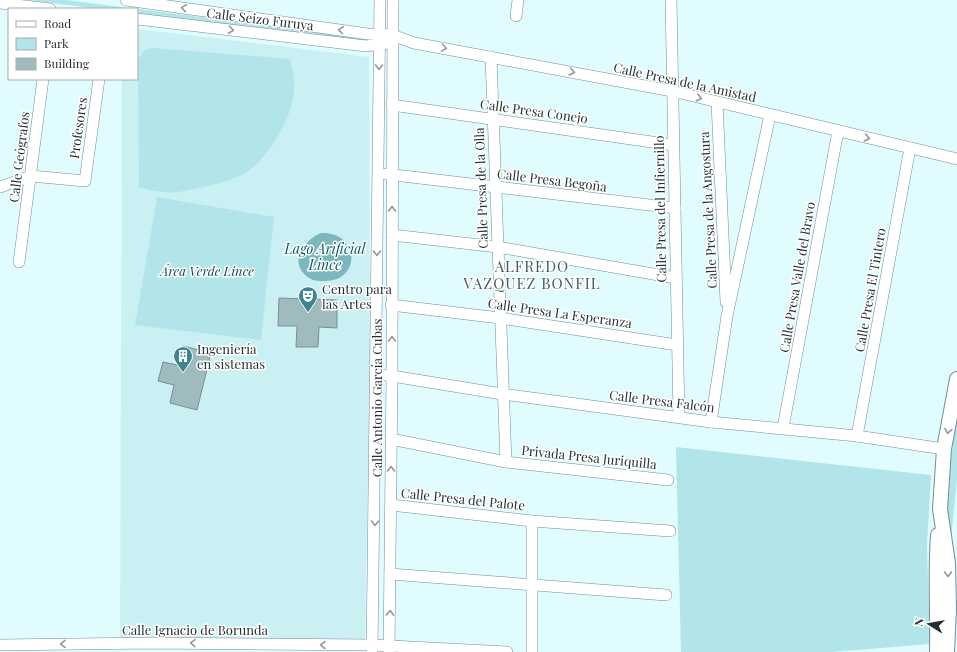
<svg xmlns="http://www.w3.org/2000/svg" width="957" height="652" font-family="'Playfair Display',serif">
<style>
.built{fill:#cbf0f4}
.green{fill:#b1e5ea}
.water{fill:#7bb7bd}
.building{fill:#a0bbbe;stroke:#769092}
.lines{fill:none;stroke-linecap:round;stroke-linejoin:round}
.minor-casing{stroke:#738d90;stroke-width:12}
.major-casing{stroke:#738d90;stroke-width:16}
.minor{stroke:#fff;stroke-width:11}
.major{stroke:#fff;stroke-width:14}
.oneway{stroke:#929898}
.labels{text-anchor:middle;stroke-width:3;stroke-linejoin:round;paint-order:stroke}
.street-label{font-size:13px;fill:#253031;stroke:#fff}
.park-label{font-size:13px;font-style:italic;fill:#154b50;stroke:#fff}
.poi-label{font-size:13px;fill:#253031;stroke:#fff;text-anchor:start}
.water-label{font-size:14px;font-style:italic;fill:#005c63;stroke:#fff}
.quarter-label{font-size:15px;letter-spacing:1px;fill:#435c5e;stroke:#fff}
</style>
<rect width="100%" height="100%" fill="#e0fcff"/>
<!-- built -->
<path class="built" d="M137,29L369,57L370,366L365,640L120,638L122,79H137Z"/>
<!-- green -->
<g class="green">
<path d="M28,0H66L368,38L371,41L137,14V9H99Z"/>
<path d="M153,48L290,59C293,71 296,86 293,98C289,123 269,154 250,170C240,178 217,184 204,187C178,193 165,195 139,187L138,59L146,49Z"/>
<path d="M157,197L274,217L261,340L135,325Z"/>
<path d="M957,416V479L950,548L946,490Z"/>
<path d="M676,447L931,475L927,545L930,644L832,652H681Z"/>
</g>
<!-- water -->
<path class="water" d="M321,233C360,231 362,282 324,281C319,281 314,281 309,278C288,264 302,241 321,233Z"/>
<!-- building -->
<g class="building">
<path d="M279,298L337,300V328L319,327L318,347H296L297,326H278Z"/>
<path d="M183,346L211,353L197,410L170,403L174,385L158,381L163,362L178,365Z"/>
</g>
<g class="lines">
<defs>
<g id="minor">
<path d="M126,0L368,34L392,35L414,43L672,91L957,159"/>
<path d="M671,0L679,417"/>
<path d="M0,3L50,9"/>
<path d="M516,16L518,0"/>
<path d="M137,19L366,46L387,43"/>
<path d="M491,57L506,462"/>
<path d="M717,102L726,302"/>
<path d="M392,105L673,145"/>
<path d="M386,174L675,208"/>
<path d="M0,187L31,176L85,181L99,79"/>
<path d="M392,235L498,247L676,278"/>
<path d="M19,262L43,79"/>
<path d="M391,305L500,318L677,345"/>
<path d="M386,375L502,394L711,422L857,436L944,449"/>
<path d="M711,422L727,316L770,115"/>
<path d="M783,428L838,131"/>
<path d="M857,436L910,148"/>
<path d="M391,439L506,462L668,480"/>
<path d="M391,505L532,521L670,531"/>
<path d="M390,574L666,595"/>
<path d="M0,645L150,643L372,645L507,652"/>
<path d="M372,652L380,0"/>
<path d="M389,652L392,375L393,0"/>
<path d="M532,652V521"/>
</g>
<g id="major">
<path d="M937,652C938,613 935,574 938,535"/>
<path d="M947,652L949,609L948,563L940,509L944,449L957,379"/>
</g>
</defs>
<!-- minor casing -->
<use href="#minor" class="minor-casing"/>
<!-- major casing -->
<use href="#major" class="major-casing"/>
<!-- minor -->
<use href="#minor" class="minor"/>
<!-- major -->
<use href="#major" class="major"/>
</g>
<!-- one-way arrows -->
<defs><path id="oneway-chevron" d="M-2-3.5L2.5 0L-2 3.5" fill="none" stroke-width="1.6" stroke-linecap="round" stroke-linejoin="round"/></defs>
<g class="oneway">
<use href="#oneway-chevron" transform="translate(184 8) rotate(-172)"/>
<use href="#oneway-chevron" transform="translate(231 30) rotate(7)"/>
<use href="#oneway-chevron" transform="translate(341 30) rotate(-172)"/>
<use href="#oneway-chevron" transform="translate(444 48) rotate(10)"/>
<use href="#oneway-chevron" transform="translate(379 67) rotate(91)"/>
<use href="#oneway-chevron" transform="translate(572 72) rotate(11)"/>
<use href="#oneway-chevron" transform="translate(699 98) rotate(13)"/>
<use href="#oneway-chevron" transform="translate(867 138) rotate(13)"/>
<use href="#oneway-chevron" transform="translate(392 209) rotate(-90)"/>
<use href="#oneway-chevron" transform="translate(377 253) rotate(90)"/>
<use href="#oneway-chevron" transform="translate(392 339) rotate(-91)"/>
<use href="#oneway-chevron" transform="translate(948 431) rotate(100)"/>
<use href="#oneway-chevron" transform="translate(391 469) rotate(-90)"/>
<use href="#oneway-chevron" transform="translate(375 523) rotate(91)"/>
<use href="#oneway-chevron" transform="translate(948 574) rotate(89)"/>
<use href="#oneway-chevron" transform="translate(390 613) rotate(-89)"/>
<use href="#oneway-chevron" transform="translate(193 643) rotate(-179)"/>
<use href="#oneway-chevron" transform="translate(63 644) rotate(179)"/>
<use href="#oneway-chevron" transform="translate(323 645) rotate(-179)"/>
</g>
<!-- icons -->
<defs>
<symbol id="theatre-pin" viewBox="-11 -11 22 30"><path d="M0 17L-7.5 6A9.5 9.5 0 1 1 7.5 6Z" fill="#3e858c" stroke="#fff"/><path d="M-5-5.5Q0-4 5-5.5V0Q5 5 0 6Q-5 5-5 0ZM-3.3-2.5H-1v1.5H-3.3ZM1-2.5H3.3v1.5H1ZM-2.8 1Q0 5.5 2.8 1Z" fill="#fff"/></symbol>
<symbol id="building-pin" viewBox="-11 -11 22 30"><path d="M0 17L-7.5 6A9.5 9.5 0 1 1 7.5 6Z" fill="#3e858c" stroke="#fff"/><path d="M-4-6H4V6H1V3H-1V6H-4ZM-2.5-4.3h1.7v1.8h-1.7ZM.8-4.3h1.7v1.8H.8ZM-2.5-1h1.7V.8h-1.7ZM.8-1h1.7V.8H.8Z" fill="#fff"/></symbol>
</defs>
<g fill-rule="evenodd">
<use href="#theatre-pin" x="297" y="285" width="22" height="30"/>
<use href="#building-pin" x="172" y="345" width="22" height="30"/>
</g>
<g class="labels">
<!-- street labels -->
<g class="street-label">
<text transform="translate(260 19) rotate(7)" y="5">Calle Seizo Furuya</text>
<text transform="translate(685 82) rotate(12)" y="5">Calle Presa de la Amistad</text>
<text transform="translate(534 111) rotate(8)" y="5">Calle Presa Conejo</text>
<text transform="translate(78 128) rotate(-82)" y="5">Profesores</text>
<text transform="translate(19 157) rotate(-83)" y="5">Calle Geógrafos</text>
<text transform="translate(552 180) rotate(7)" y="5">Calle Presa Begoña</text>
<text transform="translate(481 188) rotate(-92)" y="5">Calle Presa de la Olla</text>
<text transform="translate(660 209) rotate(-91)" y="5">Calle Presa del Infiernillo</text>
<text transform="translate(708 210) rotate(-93)" y="5">Calle Presa de la Angostura</text>
<text transform="translate(797 277) rotate(-80)" y="5">Calle Presa Valle del Bravo</text>
<text transform="translate(870 290) rotate(-80)" y="5">Calle Presa El Tintero</text>
<text transform="translate(560 313) rotate(8)" y="5">Calle Presa La Esperanza</text>
<text transform="translate(377 398) rotate(-90)" y="5">Calle Antonio García Cubas</text>
<text transform="translate(662 401) rotate(7)" y="5">Calle Presa Falcón</text>
<text transform="translate(589 457) rotate(6)" y="5">Privada Presa Juriquilla</text>
<text transform="translate(463 499) rotate(6)" y="5">Calle Presa del Palote</text>
<text x="195" y="635">Calle Ignacio de Borunda</text>
</g>
<!-- park labels -->
<g class="park-label">
<text x="207" y="276">Área Verde Lince</text>
</g>
<!-- poi labels -->
<g class="poi-label">
<text x="322" y="294">Centro para<tspan x="322" dy="15">las Artes</tspan></text>
<text x="197" y="354">Ingeniería<tspan x="197" dy="15">en sistemas</tspan></text>
</g>
<!-- water labels -->
<g class="water-label">
<text x="325" y="254">Lago Arificial<tspan x="325" dy="16">Lince</tspan></text>
</g>
<!-- quarter labels -->
<g class="quarter-label">
<text x="532" y="272">ALFREDO<tspan x="532" dy="17">VAZQUEZ BONFIL</tspan></text>
</g>
</g>
<!-- legend -->
<rect x="8" y="8" width="130" height="72" fill="#ffffff" stroke="#a8acad"/>
<rect x="16" y="21" width="20" height="6" fill="#ffffff" stroke="#a8acad"/>
<text x="44" y="28" font-size="12" fill="#253031">Road</text>
<rect x="16" y="38" width="20" height="12" fill="#b1e5ea" stroke="#a8acad"/>
<text x="44" y="48" font-size="12" fill="#253031">Park</text>
<rect x="16" y="58" width="20" height="12" fill="#a0bbbe" stroke="#a8acad"/>
<text x="44" y="68" font-size="12" fill="#253031">Building</text>
<!-- north arrow -->
<g transform="translate(929 624) rotate(281)" stroke="#ffffff" stroke-width="3" paint-order="stroke">
<path d="M0-3L7 15L0 10L-7 15Z" fill="#253031"/>
<text y="-6" font-size="11" font-weight="bold" text-anchor="middle" fill="#253031">N</text>
</g>
</svg>
